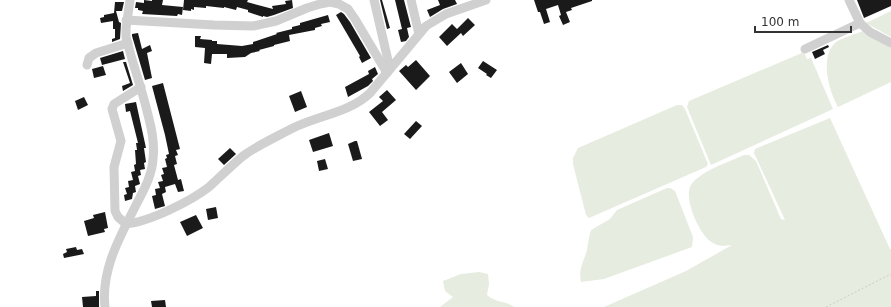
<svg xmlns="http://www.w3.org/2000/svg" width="891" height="307" font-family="'DejaVu Sans',sans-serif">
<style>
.green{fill:#e6ecdf}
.building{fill:#1a1a1a}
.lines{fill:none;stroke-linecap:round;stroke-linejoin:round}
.path{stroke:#cdcdcd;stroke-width:1;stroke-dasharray:2 2;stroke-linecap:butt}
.minor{stroke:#d0d0d0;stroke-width:9}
</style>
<rect width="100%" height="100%" fill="#fff"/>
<!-- green -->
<g class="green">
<path d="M891,11V37L866,23Z"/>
<path d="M863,31L891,48V82L838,107C829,91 820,59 834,44C838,39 856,34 863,31Z"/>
<path d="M804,52L807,59L811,58L833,109L711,165L687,107L689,101Z"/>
<path d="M677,105H682L685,109L708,164L706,167L589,218L586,215L573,164V158L578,148Z"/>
<path d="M830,118L890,249H891V307H604L686,271L732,245C724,246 718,247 710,241C699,233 683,198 691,185C700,171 729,162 744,155H749L756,161L781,219L785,220L754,153L755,149Z"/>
<path d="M667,188H670L675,191L693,237L692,247L604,279L581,282C578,269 584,261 587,250C588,243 589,236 591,230L610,219L617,210Z"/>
<path d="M479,272L488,274L489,284L487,295C496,303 504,300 514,307H440L453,297L445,291L443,281L461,274Z"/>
</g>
<!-- building -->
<g class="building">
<path d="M144,0L152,1V0H163L162,5L183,7L182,15L178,14L177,16L142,14L143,11L138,10V8H135L136,2L144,3Z"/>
<path d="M184,0H248L247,2L273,9L272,6L286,4L285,1L292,0L293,8L274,15L267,17L263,16V17L248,12V10L237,7L236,10L224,7V8L206,6V8L194,7V10L191,9V11L183,10Z"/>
<path d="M380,0H382L390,28L387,29Z"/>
<path d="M395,0H404L411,27L407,28L409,37L406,41L401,42L398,30L402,29Z"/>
<path d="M438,0H455L457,4L443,9L430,17L427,10L440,5Z"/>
<path d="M534,0H592V1L571,8L572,10L566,12L570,22L563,25L559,16L561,15L558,5L546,9L550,22L544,24L540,12H538Z"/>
<path d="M857,0H891V6L864,18Z"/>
<path d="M115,2H124L122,11H116L119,22L121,23L120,39L112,42V39L115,38V29H113V21L101,23L100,18L104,17V15L114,13Z"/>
<path d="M341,12L344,14L350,22L371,58L362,63L359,57L360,56L336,15Z"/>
<path d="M328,15L330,22L321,24L322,26L315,28V30L289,35L290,41L274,45V46L259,50L260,51L251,53L245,57L227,58V54H212L211,64L204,63L205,48L195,47V36H201L200,39L212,40V41H217V44L242,46L253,44V42L277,34L276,33L292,29V27L300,25V23Z"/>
<path d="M468,18L475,25L463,36L461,33L447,46L439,37L452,24L457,29Z"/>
<path d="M138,33L142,49L150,45L152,51L147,53L152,78L145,80L132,36V34Z"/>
<path d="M828,45L829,47L823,50L825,54L815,59L812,52Z"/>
<path d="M123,51L125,59L102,65L100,58Z"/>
<path d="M416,60L430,76L416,90L399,71L406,65L408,67Z"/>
<path d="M483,61L497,70L491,78L486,75L487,74L478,68Z"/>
<path d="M123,62H126L133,85L123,91L122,86L130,83Z"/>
<path d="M461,63L468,74L457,83L449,72Z"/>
<path d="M103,66L106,75L94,78L92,69Z"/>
<path d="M375,67L378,74L372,79L373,81L368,86L348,97L345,87L369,74L368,71Z"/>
<path d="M163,83L180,149L176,150L178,155L175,156L177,164L174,165L178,180L181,179L184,191L178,192L175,184L165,187L166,192L162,194L165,206L155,209L152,196L156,195L155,189L160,188L158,182L163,181L161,175L164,174L162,168L167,167L165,159L167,158L166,155L169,154L165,135L152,86Z"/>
<path d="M387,90L396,100L382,112L388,120L380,126L369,112L383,101L379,97Z"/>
<path d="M301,91L307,107L295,112L289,96Z"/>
<path d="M84,97L88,105L78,110L75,101Z"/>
<path d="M136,102L146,148H144L146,162L144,163L145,169L140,170L141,175L138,176L140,184L135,186L136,192L133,193L132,199L125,201L124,195L127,194L125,188L129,187L128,181L133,180L131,172L135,171L134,165L136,164L135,150H137L136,143H138L130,111L126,112L125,104Z"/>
<path d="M416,121L422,126L410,139L404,134Z"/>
<path d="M329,133L333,146L313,152L309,140Z"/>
<path d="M355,141H357L362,159L353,161L348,144Z"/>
<path d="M230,148L236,154L224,165L218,159Z"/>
<path d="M325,159L328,169L319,171L317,161Z"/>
<path d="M216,207L218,218L208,220L206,209Z"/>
<path d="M105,212L108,228L104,229L105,232L88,236L84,221L94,218L93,215Z"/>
<path d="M196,215L203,228L187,236L180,222Z"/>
<path d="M76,247L77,250L82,249L84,254L64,258L63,254L67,252L66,249Z"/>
<path d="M96,291H99V307H83L82,297L96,296Z"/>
<path d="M165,300L166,307H152L151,301Z"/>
</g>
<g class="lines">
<!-- path -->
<path class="path" d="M826,307L891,274"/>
<!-- minor -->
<g class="minor">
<path d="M374,0L390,69"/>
<path d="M411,0L419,34"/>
<path d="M849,0L860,23L870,32L891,43"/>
<path d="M126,20L214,25L253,26L276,21L307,8L320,4L330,2L339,4L348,9L355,19L387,73"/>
<path d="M805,49L860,23"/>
<path d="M87,65L89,58L96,53L128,43"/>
<path d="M141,87L114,104L112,109L121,141L114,167L115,211L118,217L126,224C149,222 191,201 209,187C220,177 231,166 243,156C258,145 276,137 293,128C317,116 351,112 370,93L426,26L446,14L486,0"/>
<path d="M105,307C101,272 118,240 134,209C142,193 152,177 153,159C155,142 151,126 147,111C141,86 132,62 126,37V28L130,0"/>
</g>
</g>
<!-- scale -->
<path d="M755 26v6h96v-6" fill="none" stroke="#333333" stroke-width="2"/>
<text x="761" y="26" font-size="12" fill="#333333" stroke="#ffffff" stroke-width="3" paint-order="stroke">100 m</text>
</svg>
